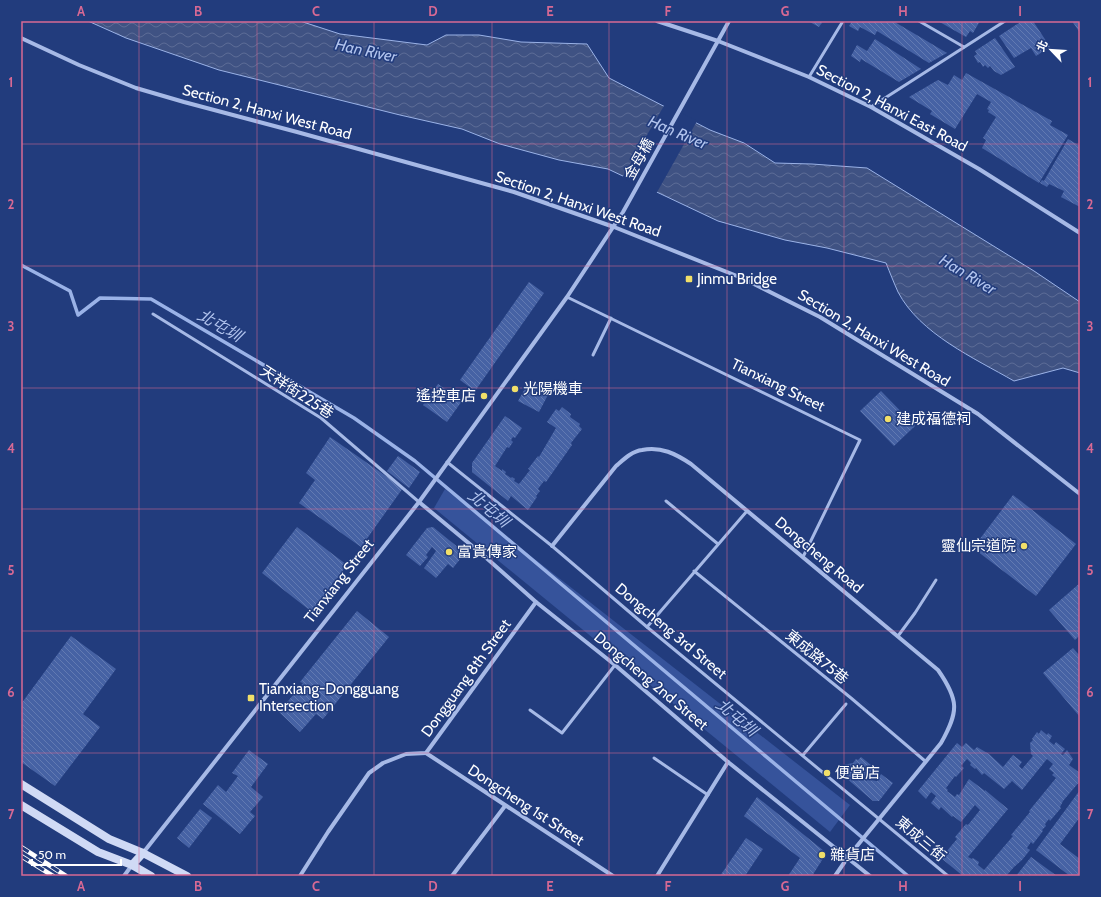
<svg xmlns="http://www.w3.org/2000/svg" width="1101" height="897" font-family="Cabin,'Noto Sans TC',sans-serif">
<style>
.park{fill:#36539b}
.water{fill:url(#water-waves);stroke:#9ab2e7}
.pier{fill:#223c7d}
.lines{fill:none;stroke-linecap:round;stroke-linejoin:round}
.stream{stroke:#9ab2e7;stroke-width:3.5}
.building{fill:url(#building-back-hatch);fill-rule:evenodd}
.lane{stroke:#a6b9e6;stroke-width:3}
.street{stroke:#a6b9e6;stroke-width:4}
.secondary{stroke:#d0daf5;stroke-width:8}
.rail-casing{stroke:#fff;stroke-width:4.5}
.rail{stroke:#223c7d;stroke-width:3;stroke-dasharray:9;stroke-linecap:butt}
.grid{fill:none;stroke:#d76994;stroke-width:1;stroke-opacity:0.55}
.poi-dot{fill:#f1df69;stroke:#223c7d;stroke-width:1.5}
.labels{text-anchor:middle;stroke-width:3;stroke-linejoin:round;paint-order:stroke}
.street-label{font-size:15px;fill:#fff;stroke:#223c7d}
.poi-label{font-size:15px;fill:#fff;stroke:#223c7d;text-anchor:start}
.water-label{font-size:16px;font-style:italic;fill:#b2c4ee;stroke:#223c7d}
.neatline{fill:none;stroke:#d76994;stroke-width:1.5}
.grid-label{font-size:13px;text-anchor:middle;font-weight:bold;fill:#d76994}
</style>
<defs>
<pattern id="water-waves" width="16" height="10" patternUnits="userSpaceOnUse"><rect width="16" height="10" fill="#3f5283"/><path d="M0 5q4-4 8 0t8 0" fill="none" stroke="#5c6c96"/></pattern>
<pattern id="building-back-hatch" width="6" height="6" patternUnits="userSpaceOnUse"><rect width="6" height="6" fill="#4662a4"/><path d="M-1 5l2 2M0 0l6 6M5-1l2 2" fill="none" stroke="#627ab2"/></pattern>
</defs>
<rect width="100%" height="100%" fill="#223c7d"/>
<!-- park -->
<path class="park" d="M445,489L850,805L830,832L434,508Z"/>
<!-- water -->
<path class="water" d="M88,21H300L340,34L427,45L446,35H479L521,42L587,44L609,78L710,130L744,143L775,163L812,164L867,168L1034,271L1080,302V373L1063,368L1014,381C974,358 920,334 898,292C894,283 890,273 886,263L827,248L785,240L718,221L608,169L559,160L500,144L462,129L400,115L219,70L126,38Z"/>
<!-- pier -->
<path class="pier" d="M665,104L697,121L656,194L622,178Z"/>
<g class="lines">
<!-- stream -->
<path class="stream" d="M21,265L70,291L78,315L100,298L151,299L354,418L415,461L908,876"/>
</g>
<!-- building -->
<g class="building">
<path d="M808,21H823L819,27Z"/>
<path d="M852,21H893L947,53L929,63L877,31L875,35L860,27L858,31L849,26Z"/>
<path d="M938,21H980L973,33L970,31L966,37Z"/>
<path d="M1022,21H1033L1050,47L1036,56L1031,48L1014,58L999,36Z"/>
<path d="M1072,21H1080V33Z"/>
<path d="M995,38L1015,67L1001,75L994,71L990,66L988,68L985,65L983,67L980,62L978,63L974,56L977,54L975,51Z"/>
<path d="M875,39L921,69L899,82L861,59L860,62L851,56L857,45L867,51Z"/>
<path d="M966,73L1052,121L1050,125L1068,135L1039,183L982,148L986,140L983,138L996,117L988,112L989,110L987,109L991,102L977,94L955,129L930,114L932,111L909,97L938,80L948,85L954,75L962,80Z"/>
<path d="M1068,139L1080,146V207L1061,197L1064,191L1049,184L1047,187L1040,183L1042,180L1044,181Z"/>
<path d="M529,282L544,293L475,391L460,380Z"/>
<path d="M530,380L550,391L539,412L518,401Z"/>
<path d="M438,384L462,401L447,422L423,405Z"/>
<path d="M881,391L915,426L894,446L860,411Z"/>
<path d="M562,407L571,414L570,417L580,424L579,426L582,429L571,443L572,445L546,482L544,481L538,489L540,491L536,496L537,497L528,510L511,496L508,501L472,472V463L505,416L522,428L515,438L513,437L511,440L513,442L509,448L507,447L495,466L502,471V469L506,472L505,474L511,478L512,477L515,479L514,481L519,484L530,470L528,469L538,456L539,457L556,428L547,422L556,409L559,411Z"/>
<path d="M330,437L403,488L361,547L299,503L315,480L306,473Z"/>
<path d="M398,456L420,472L409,488L387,471Z"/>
<path d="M1013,495L1076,544L1036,596L973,548Z"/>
<path d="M297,527L347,565L312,612L262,573Z"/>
<path d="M433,527L465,553L453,568L448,564L436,578L424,568L436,551L432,547L426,555L428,557L420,566L406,555L427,528Z"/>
<path d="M1080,583V635L1075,640L1049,610Z"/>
<path d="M357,611L389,637L323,719L316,714L300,732L279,712L303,683L300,682Z"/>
<path d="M71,636L116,669L83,714L100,727L55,786L21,762V704Z"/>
<path d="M1073,648L1080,656V717L1043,673Z"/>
<path d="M1041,730L1047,735L1048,733L1052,736L1049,741L1054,745L1056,742L1065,749L1061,754L1063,755L1067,750L1073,759L1069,765L1080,773V781L1063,801L1060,807L1061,808L1050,821L1049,819L1045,824L1046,826L1042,830L1043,831L1033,844L1031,842L1027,848L1030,850L1022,860L1014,867L1007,875L1009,876H963L941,858L957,839L955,837L966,824L968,825L980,810L975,805L961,822L953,816L952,817L941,807L939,810L931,803L936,796L931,792L926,799L918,791L957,743L962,747L966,743L974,750L977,747L989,754L1003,767L1013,755L1022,762L1019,766L1022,769L1033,756L1031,754L1030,743L1033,740L1032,739L1037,732L1039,734ZM967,759L971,763L970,765L975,769L976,768L982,775L984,773L1004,789L1012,781L1022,790L1047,759L1053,764L1049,769L1054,773L1052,775L1056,778L1029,811L1030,812L1011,835L1013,836L984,870L978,865L979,862L973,858L972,859L968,857L1008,809L985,790V791L969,779L959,795L957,794L955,797L947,791L948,790L946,788L955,776L956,777L964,768L961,766Z"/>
<path d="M249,750L268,764L251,787L263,797L250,812L255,816L240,834L203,804L218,785L226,792L238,776L232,773Z"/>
<path d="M861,757L871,765L873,769L871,772H868L870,774L868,778L870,780L877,781L881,774L893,783L879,801H873L838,771L843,765L853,763L856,759L858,760Z"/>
<path d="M1080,790V817L1060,844L1080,859V876H1070L1036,850Z"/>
<path d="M757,797L824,851V857L812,876H788L800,858L744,816Z"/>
<path d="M200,809L212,818L189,848L177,838Z"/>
<path d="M746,838L763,849L745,876H720Z"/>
<path d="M1031,857L1057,876H1016Z"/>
</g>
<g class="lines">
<!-- lane -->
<g class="lane">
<path d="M919,21L964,47"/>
<path d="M809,77L843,21"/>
<path d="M871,107L1005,21"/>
<path d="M567,297L860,440L803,557"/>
<path d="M153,314L321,418L419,502"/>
<path d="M593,355L611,318"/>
<path d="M447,462L552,546L647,627L948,876"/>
<path d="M666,501L718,544"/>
<path d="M694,571L851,698L925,761"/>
<path d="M647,627L747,511"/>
<path d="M898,636L915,613L936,580"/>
<path d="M530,710L562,733L615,665"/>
<path d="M803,755L846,704"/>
<path d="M654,758L708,795"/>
</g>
<!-- street -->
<g class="street">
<path d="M657,21L718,41L809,77L871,107L979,169L1080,233"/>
<path d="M21,38L79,65L136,88L184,102L297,132L514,192L614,227L742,278L820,317L978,414L1080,494"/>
<path d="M419,502L483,555L536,602L615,665L728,762L870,876"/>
<path d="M552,546L616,466C623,460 632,451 642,450C661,446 676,454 691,464L938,670C959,700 959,711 941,743L848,857L835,876"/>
<path d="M426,753L613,876"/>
<path d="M143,853L419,502L567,297L623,212L729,21"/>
<path d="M124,876L132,865"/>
<path d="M300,876L328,832L369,773L383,763L406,754L426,753L536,602"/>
<path d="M452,876L505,806"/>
<path d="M657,876L728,762"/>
</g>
<!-- secondary -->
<g class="secondary">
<path d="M21,784L109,839L143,853L187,876"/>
<path d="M21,805L98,852L132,865L151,876"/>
<path d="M132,865L143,853"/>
</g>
<defs>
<g id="rail">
<path d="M21,847L66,876"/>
<path d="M21,856L53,876"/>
</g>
</defs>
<!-- rail casing -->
<use href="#rail" class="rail-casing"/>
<!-- rail -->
<use href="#rail" class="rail"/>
</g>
<!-- grid -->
<path class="grid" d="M139,21V876M257,21V876M374,21V876M492,21V876M609,21V876M727,21V876M844,21V876M962,21V876M21,144H1080M21,266H1080M21,388H1080M21,509H1080M21,631H1080M21,753H1080"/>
<!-- markers -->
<g class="poi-dot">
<rect x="685" y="275" width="8" height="8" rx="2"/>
<circle cx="515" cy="389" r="4"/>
<circle cx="484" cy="396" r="4"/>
<circle cx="888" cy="419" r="4"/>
<circle cx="1024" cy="546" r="4"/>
<circle cx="449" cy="552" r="4"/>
<rect x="247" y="694" width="8" height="8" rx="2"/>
<circle cx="827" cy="773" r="4"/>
<circle cx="822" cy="855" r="4"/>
</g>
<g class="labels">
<!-- street labels -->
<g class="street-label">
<text transform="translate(892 108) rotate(28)" y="5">Section 2, Hanxi East Road</text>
<text transform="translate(267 112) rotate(15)" y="5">Section 2, Hanxi West Road</text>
<text transform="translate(639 159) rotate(-61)" y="5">金母橋</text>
<text transform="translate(578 204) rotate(19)" y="5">Section 2, Hanxi West Road</text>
<text transform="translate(874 338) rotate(31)" y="5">Section 2, Hanxi West Road</text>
<text transform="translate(778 385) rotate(26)" y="5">Tianxiang Street</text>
<text transform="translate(297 392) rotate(33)" y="5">天祥街225巷</text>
<text transform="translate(819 555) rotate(40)" y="5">Dongcheng Road</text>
<text transform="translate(339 581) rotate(-52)" y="5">Tianxiang Street</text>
<text transform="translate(671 631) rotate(40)" y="5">Dongcheng 3rd Street</text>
<text transform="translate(817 657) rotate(39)" y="5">東成路75巷</text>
<text transform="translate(466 678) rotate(-54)" y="5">Dongguang 8th Street</text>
<text transform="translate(651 681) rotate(40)" y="5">Dongcheng 2nd Street</text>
<text transform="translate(526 805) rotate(33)" y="5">Dongcheng 1st Street</text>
<text transform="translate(921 839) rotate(40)" y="5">東成三街</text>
</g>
<!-- poi labels -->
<g class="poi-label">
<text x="697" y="284">Jinmu Bridge</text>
<text x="523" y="394">光陽機車</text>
<text x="476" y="401" text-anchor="end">遙控車店</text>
<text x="896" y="424">建成福德祠</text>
<text x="1016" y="551" text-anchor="end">靈仙宗道院</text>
<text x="457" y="557">富貴傳家</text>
<text x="259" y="694">Tianxiang-Dongguang<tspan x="259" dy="17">Intersection</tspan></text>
<text x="835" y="778">便當店</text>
<text x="830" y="860">雜貨店</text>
</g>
<!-- water labels -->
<g class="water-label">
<text transform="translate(366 50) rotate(12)" y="6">Han River</text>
<text transform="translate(678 132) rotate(23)" y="6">Han River</text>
<text transform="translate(968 274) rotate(31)" y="6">Han River</text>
<text transform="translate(220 325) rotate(30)" y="6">北屯圳</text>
<text transform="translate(489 508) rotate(40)" y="6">北屯圳</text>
<text transform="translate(737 717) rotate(40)" y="6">北屯圳</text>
</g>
</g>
<!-- border -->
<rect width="1101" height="897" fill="none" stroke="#223c7d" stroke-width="44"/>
<!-- north arrow -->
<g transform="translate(1051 50) rotate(295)" stroke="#223c7d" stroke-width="3" paint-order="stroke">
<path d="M0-3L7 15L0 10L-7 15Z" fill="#ffffff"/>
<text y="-6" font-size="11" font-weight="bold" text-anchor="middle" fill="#ffffff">北</text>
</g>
<!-- scale -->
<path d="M32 859v6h89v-6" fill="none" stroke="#ffffff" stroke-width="2"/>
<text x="38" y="859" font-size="12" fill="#ffffff" stroke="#223c7d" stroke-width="3" paint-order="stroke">50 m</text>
<rect x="22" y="22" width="1057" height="853" class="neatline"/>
<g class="grid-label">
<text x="81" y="16">A</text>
<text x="198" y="16">B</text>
<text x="316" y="16">C</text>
<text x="433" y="16">D</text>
<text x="550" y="16">E</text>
<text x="668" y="16">F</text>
<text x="785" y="16">G</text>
<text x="903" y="16">H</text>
<text x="1020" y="16">I</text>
<text x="11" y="87">1</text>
<text x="1090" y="87">1</text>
<text x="11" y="209">2</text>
<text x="1090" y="209">2</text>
<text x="11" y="331">3</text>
<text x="1090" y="331">3</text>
<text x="11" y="453">4</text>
<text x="1090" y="453">4</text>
<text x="11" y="575">5</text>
<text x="1090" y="575">5</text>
<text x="11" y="697">6</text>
<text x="1090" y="697">6</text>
<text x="11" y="819">7</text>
<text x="1090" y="819">7</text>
<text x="81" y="891">A</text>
<text x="198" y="891">B</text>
<text x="316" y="891">C</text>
<text x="433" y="891">D</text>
<text x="550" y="891">E</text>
<text x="668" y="891">F</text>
<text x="785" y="891">G</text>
<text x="903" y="891">H</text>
<text x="1020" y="891">I</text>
</g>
</svg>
